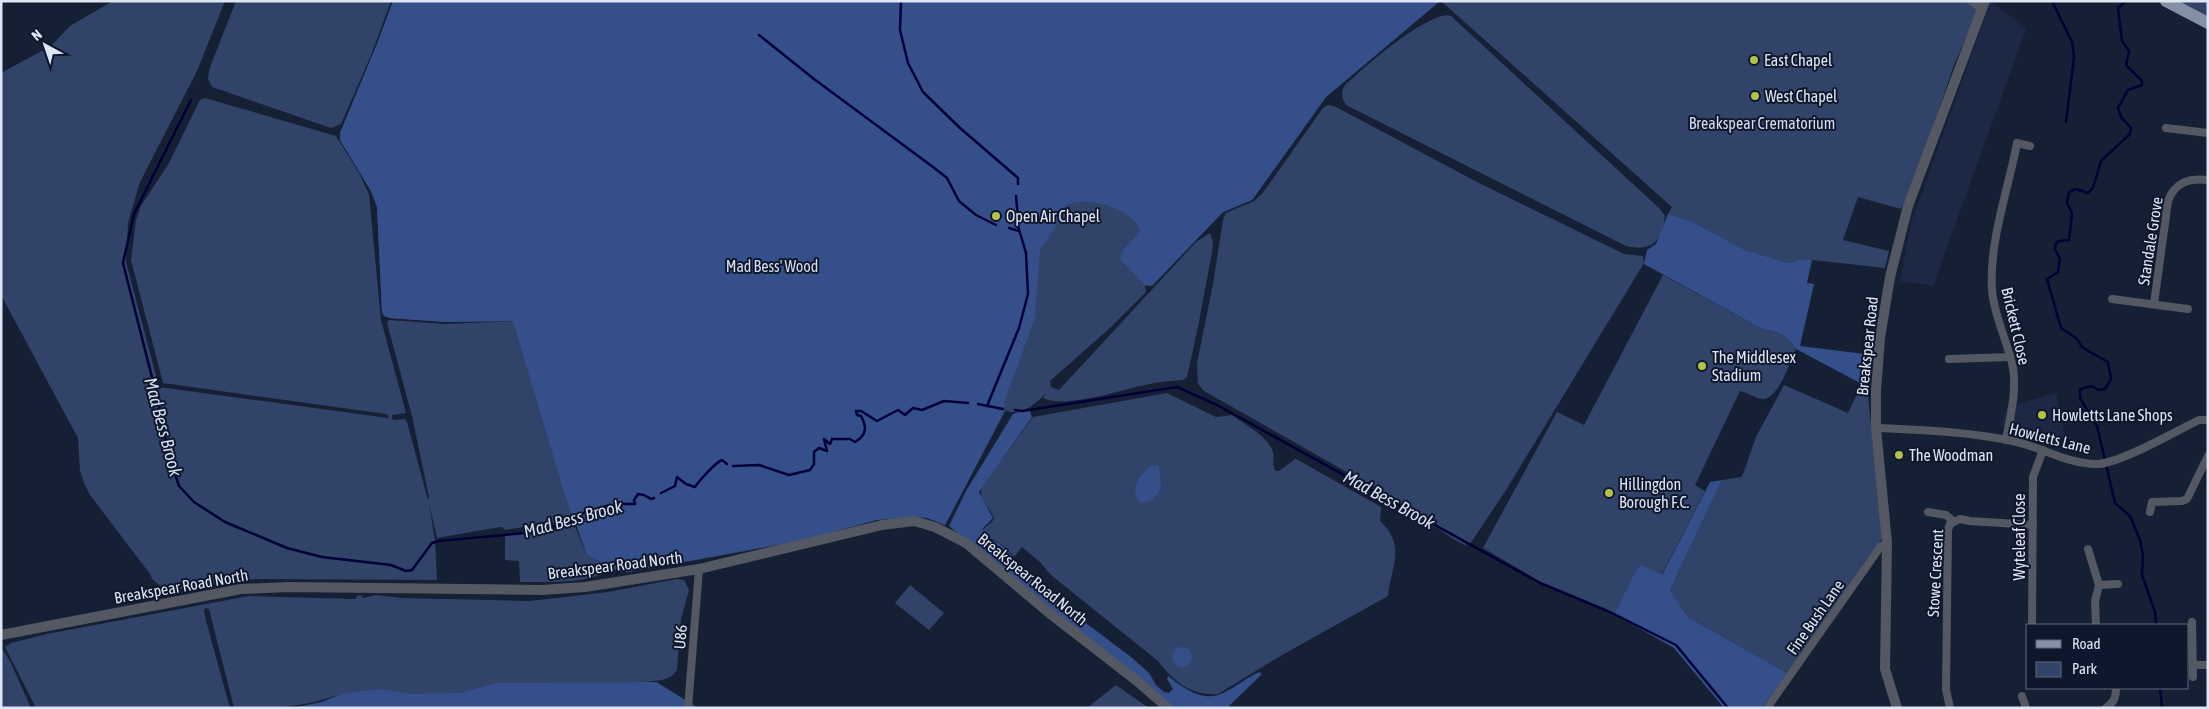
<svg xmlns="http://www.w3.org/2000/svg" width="2209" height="709" font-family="'Asap Condensed',sans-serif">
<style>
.built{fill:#1d2944}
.green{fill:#314368}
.forest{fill:#354f8b}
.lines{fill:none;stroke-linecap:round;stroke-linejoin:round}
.stream{stroke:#000137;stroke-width:2.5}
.minor{stroke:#535863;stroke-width:8}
.tertiary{stroke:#535863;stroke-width:10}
.primary{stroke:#8490a6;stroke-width:12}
.poi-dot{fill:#b5c249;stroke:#0e172b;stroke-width:2}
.labels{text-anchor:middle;stroke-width:4;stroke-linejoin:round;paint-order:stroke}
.poi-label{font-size:16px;fill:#dee5f4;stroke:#0e172b;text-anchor:start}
.park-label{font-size:16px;fill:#d5def0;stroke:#0e172b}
.street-label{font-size:16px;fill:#dee5f4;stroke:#0e172b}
.water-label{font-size:18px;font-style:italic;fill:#d6dff1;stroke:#0e172b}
</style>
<rect width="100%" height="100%" fill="#162035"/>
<!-- built -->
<g class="built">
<path d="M1991,1L2026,29L1933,286L1900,281L1911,223Z"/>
<path d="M2056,393L2067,448L2001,425L2007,407Z"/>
</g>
<!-- green -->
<g class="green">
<path d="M113,1H225L197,71L140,182L128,223L126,262L159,387L388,418L389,416L386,414L163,383L131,260L136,220L141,206L169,163L200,100L205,98L336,136L359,173L369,194L381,320L406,413L392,415V417L393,420L405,419L407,422L428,500L429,497L412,416L387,323L389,320L445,324L513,321L445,322L390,318L384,316L382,312L377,207L371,191L340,140V133L377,44L393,1H1440L1326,97L1252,200L1223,212L1152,285L1145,286L1146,292L1111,327L1050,381L1051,387L1059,390L1196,242L1210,233L1213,242L1212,252L1199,322L1187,377L1183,380C1170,381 1157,382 1145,385C1120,390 1065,409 1043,398L1046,393C1035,404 1021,418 1005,410L945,525C940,523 934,519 928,518C889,508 832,535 793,542C737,553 682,563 627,572H619L611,568L610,571C582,584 550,582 520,582L519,561L505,560V535L575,526L587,556L574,515V518L570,520L505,530L502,527L494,528L437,538L429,503L435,541L437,580L255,579L167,591L153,580L150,574L90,495L84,483L80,470L78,438L1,295V73L51,46L70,26Z"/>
<path d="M236,1H391L372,53L341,124L331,128L212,87L208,79L210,67Z"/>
<path d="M1441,1H1966L1978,10L1954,65L1915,179L1901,209L1858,197L1843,240L1889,251L1885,268L1812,260L1801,259L1789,263L1745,250L1691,221L1668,214L1672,207Z"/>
<path d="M2179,1H2208V16Z"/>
<path d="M1446,15L1451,16L1660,209L1665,216C1662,242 1651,252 1626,246L1346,105C1342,98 1340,93 1345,85C1368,64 1416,21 1446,15Z"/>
<path d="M1328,105L1336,107L1479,183L1624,254L1643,256L1644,263L1506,490L1470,544L1465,545L1455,540L1375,488L1204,391L1198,384L1197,363L1213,284L1223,220L1226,213L1254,201L1262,194L1323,108Z"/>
<path d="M1663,275L1764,330C1778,329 1789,339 1796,349C1790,362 1779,398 1763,399C1756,399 1747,392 1740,391L1695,485L1705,491L1661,576L1642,565L1636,570L1614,614L1541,582L1483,548L1557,412L1584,425Z"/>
<path d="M1784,385L1848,413L1859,390L1868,396L1883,537L1787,673L1688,617L1670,590L1722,480L1741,477L1743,474L1756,437Z"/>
<path d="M1167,393L1216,417L1232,415C1245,425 1268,436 1273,452C1275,459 1271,465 1276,471H1279L1295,459L1298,460L1381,507L1380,521C1384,525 1390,531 1392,537C1401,555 1389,578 1388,596L1282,655L1218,694C1191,696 1173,681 1158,661L1051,575L1040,562L1022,547L1014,557L1004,546L985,535L982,530L992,522L994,518C990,507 977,498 982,487L1033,417Z"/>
<path d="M677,579L684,580L689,590L681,619L677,670C669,682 657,680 644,682H656L698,708H293L322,702L338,695C301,708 273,708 234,708L209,609L206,608L204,610L206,621L230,708H36L5,647L11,643L47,634L249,596L356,599L357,596L361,595L363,598L376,595L403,598L530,601L608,592Z"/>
<path d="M910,585L944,613L929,630L895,603Z"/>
<path d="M1,647L10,661L31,708H1Z"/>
<path d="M1116,685L1149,708H1087Z"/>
</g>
<!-- forest -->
<g class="forest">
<path d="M393,1H1440L1326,97L1252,200L1223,212L1152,286L1145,285L1120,259L1122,251L1141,231C1131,208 1088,195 1066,205L1049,238L1040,250L1035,318L1010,386L1004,402L1005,411L945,525L927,518L913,517L877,520L803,540L627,572C612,571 601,560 587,555L565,495L513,321L445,322L390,318L384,316L382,312L377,207L371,191L340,140V133L377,44Z"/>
<path d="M1668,214L1691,221L1745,250L1789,263L1801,259L1812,260L1807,283L1814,284L1800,346L1873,355L1868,384L1860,383L1796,349C1789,339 1778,329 1764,330L1644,264L1647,250L1656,244Z"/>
<path d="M1029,409L1032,417L979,492L993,518L982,529C986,541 996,540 1004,547C1007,550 1010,554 1013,557L1012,563L1078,617L1131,657L1149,673L1156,685L1164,692L1169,693L1173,689L1167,679L1168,676C1181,686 1200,701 1218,695C1231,691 1246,678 1259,672L1262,674L1227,708H1171L949,526L966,491L1013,414Z"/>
<path d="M1152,465L1159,466L1161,488L1153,500L1141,503C1127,490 1141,474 1152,465Z"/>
<path d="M1722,480L1670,590L1688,617L1787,673L1762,708H1724L1674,648L1614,614L1636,570L1642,565L1662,575L1710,482Z"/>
<circle cx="1182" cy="657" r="10"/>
<path d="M656,682L698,708H293L322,702L346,693L382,689L412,694L460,693L498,683Z"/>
</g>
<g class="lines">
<!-- stream -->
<g class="stream">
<path d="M901,1L900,30L908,63L923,92L960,128L1018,178V184"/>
<path d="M2052,1L2072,42L2074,58L2066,122"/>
<path d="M2126,1L2118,8L2122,41L2129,51L2126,65L2142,81V85L2128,90L2118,108L2121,117L2131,128L2130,134L2101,161L2093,188L2088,193L2076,189L2069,192L2067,203L2072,213L2069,240L2059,241L2056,243L2055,249L2060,259L2058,272L2047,279L2061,328L2076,338L2083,348L2108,362L2111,379L2105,389L2098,390L2092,386L2080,389V398L2097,426L2115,503L2130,516L2140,540L2143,555L2142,575L2155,612L2156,625"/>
<path d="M759,35L814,79L933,167L947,178L959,201L976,215L996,225"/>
<path d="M191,100L134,214L123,263L159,405L168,452L179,486L194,502L225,522L287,548L322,557L391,565L406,571L412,570L432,543L439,541L536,532L559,524L570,517L610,505L620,510L622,504H635L634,500L638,494L644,495L651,499L654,498"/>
<path d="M1016,196L1018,218"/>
<path d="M1009,228L1019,231"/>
<path d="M978,404L1003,409"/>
<path d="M987,406L1019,328L1028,294L1026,253L1018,226"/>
<path d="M1015,410L1022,411L1177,387L1217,405L1540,583L1610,612L1676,645L1728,708"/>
<path d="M733,466L759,465L789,475L810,470L814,464V452L819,448L827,451L824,439L830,444L832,439H850L855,442C867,435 867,427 861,416L857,415L856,411H861L877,421L898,410L905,415L913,408L922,410L944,401L968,403"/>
<path d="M661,493L675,486L677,477L686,484L695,487C699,481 715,463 722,460L727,464"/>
<path d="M2160,688L2162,708"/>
</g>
<!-- minor -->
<g class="minor">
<path d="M1971,1L1981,8"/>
<path d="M2166,128L2208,133"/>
<path d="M2112,299L2188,309"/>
<path d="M2154,304L2168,201C2175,182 2189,178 2208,180"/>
<path d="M1949,359L2010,357"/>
<path d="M1876,428C1923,430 1972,432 2017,442C2043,448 2071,465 2098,464C2123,462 2174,432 2199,420H2208"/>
<path d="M2006,440C2010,418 2017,390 2013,368C2008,342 1994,317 1992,290C1989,241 2008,191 2017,143L2030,146"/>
<path d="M1928,512L1946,515L1953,521"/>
<path d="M2150,512L2152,502L2182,501L2187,499L2208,456"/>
<path d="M2088,549L2099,585L2095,601L2096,625"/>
<path d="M2099,585L2118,584"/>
<path d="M2192,622L2193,677"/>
<path d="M2032,625L2033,477L2043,450"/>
<path d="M2193,665H2208"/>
<path d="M2022,696L2026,708"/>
<path d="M688,708L699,569"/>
<path d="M1767,708L1881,546L1887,543"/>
<path d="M1950,708L1946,689L1948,530L1950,524L1960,519L1970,521L2033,525"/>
<path d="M2106,708C2114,703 2116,697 2116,688"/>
</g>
<!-- tertiary -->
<g class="tertiary">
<path d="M1,635L241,589L289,587L542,590L585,587L699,569L882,525L914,521L935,527L966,543L1048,612L1137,681L1168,708"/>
<path d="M1897,708L1885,669L1887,543L1876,428V390L1880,338L1890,277L1908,206L1985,1"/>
</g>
<!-- primary -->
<path class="primary" d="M2166,1L2208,23"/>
</g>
<!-- markers -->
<g class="poi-dot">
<circle cx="1754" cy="60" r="5"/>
<circle cx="1755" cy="96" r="5"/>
<circle cx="996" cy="216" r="5"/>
<circle cx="1702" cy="366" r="5"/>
<circle cx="2042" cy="415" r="5"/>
<circle cx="1899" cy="455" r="5"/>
<circle cx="1609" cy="493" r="5"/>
</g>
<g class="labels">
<!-- poi labels -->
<g class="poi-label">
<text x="1764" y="66">East Chapel</text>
<text x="1765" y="102">West Chapel</text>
<text x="1006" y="222">Open Air Chapel</text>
<text x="1712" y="363">The Middlesex<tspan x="1712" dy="18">Stadium</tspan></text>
<text x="2052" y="421">Howletts Lane Shops</text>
<text x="1909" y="461">The Woodman</text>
<text x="1619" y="490">Hillingdon<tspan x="1619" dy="18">Borough F.C.</tspan></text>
</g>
<!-- park labels -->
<g class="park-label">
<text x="1762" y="129">Breakspear Crematorium</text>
<text x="772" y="272">Mad Bess' Wood</text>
</g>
<!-- street labels -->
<g class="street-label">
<text transform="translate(2150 241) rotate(-81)" y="6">Standale Grove</text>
<text transform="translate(2016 326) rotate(77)" y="6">Brickett Close</text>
<text transform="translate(1867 346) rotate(-84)" y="6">Breakspear Road</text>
<text transform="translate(2050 438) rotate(14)" y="6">Howletts Lane</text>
<text transform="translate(2019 537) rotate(-90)" y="6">Wyteleaf Close</text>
<text transform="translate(615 565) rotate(-7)" y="6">Breakspear Road North</text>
<text transform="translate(1935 573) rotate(-87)" y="6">Stowe Crescent</text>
<text transform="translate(1033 579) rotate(39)" y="6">Breakspear Road North</text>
<text transform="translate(181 586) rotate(-10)" y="6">Breakspear Road North</text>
<text transform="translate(1815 617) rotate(-55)" y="6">Fine Bush Lane</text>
<text transform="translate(680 637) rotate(-85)" y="6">U86</text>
</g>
<!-- water labels -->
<g class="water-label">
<text transform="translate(163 427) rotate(75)" y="6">Mad Bess Brook</text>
<text transform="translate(1389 500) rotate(29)" y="6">Mad Bess Brook</text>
<text transform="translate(573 519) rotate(-15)" y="6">Mad Bess Brook</text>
</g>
</g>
<!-- border -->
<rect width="2209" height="709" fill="none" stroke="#dee5f4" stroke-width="5"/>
<!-- legend -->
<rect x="2026" y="624" width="162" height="65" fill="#0e172b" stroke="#61697b"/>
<rect x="2036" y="640" width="25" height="8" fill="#8490a6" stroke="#61697b"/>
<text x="2072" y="649" font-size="15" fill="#dee5f4">Road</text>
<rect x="2036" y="662" width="25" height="15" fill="#314368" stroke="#61697b"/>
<text x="2072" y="674" font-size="15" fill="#dee5f4">Park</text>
<!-- north arrow -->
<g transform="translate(45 45) rotate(320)" stroke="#0e172b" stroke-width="4" paint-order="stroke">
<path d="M0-4L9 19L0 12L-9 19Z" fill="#dee5f4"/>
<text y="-8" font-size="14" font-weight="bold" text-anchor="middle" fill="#dee5f4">N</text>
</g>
</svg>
